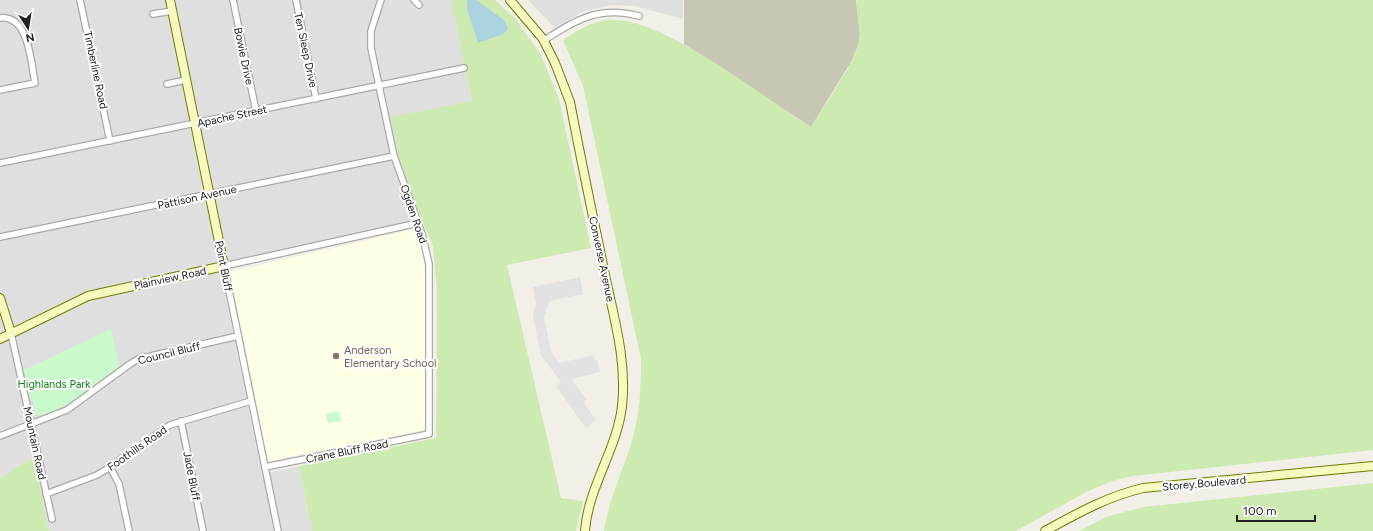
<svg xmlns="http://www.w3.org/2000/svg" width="1373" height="531" font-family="Figtree,sans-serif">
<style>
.residential{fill:#e0dfdf}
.education{fill:#ffffe5}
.construction{fill:#c7c7b4}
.grass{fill:#cdebb0}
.park{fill:#c8facc}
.parking{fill:#e2e2e2}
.water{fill:#aad3df}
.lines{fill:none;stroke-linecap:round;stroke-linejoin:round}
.street-casing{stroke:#a9a9a9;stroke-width:8}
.secondary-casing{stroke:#707d05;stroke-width:10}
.street{stroke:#fff;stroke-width:5.5}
.secondary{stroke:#f7fabf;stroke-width:8}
.education-dot{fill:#8d6e63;stroke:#fff;stroke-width:1.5}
.labels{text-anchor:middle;stroke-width:4;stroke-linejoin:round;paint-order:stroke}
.street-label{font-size:11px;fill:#222;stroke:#fff}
.education-label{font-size:11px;fill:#785e54;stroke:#fff;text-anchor:start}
.park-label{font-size:11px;fill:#0c8416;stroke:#fff}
</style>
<rect width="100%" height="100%" fill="#f2efe9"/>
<!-- residential -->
<g class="residential">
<path d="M0,0H451L472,101L404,177L412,221L219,264L262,474L299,466L312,531H49L34,458L18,466L0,479Z"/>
<path d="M528,0H683V19L635,6L611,5L584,11L555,28Z"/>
</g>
<!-- education -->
<path class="education" d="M415,229L423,255L426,284V428L420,431L268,461L230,272Z"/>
<!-- construction -->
<path class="construction" d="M684,0H856L860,34L858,46L851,62L811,127L684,44Z"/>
<!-- grass -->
<g class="grass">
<path d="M451,0H495L514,17L540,53L559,99L591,248L507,265L561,498L583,501L576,531H312L299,466L436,438L437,292L433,247L404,177L391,117L472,101Z"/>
<path d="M856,0H1373V450L1133,476L1112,481L1086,492L1016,531H604C608,501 622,473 631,444C640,417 641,387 641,359L583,86L563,40C577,31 590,22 607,20C662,15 763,98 811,127C822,110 856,60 859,43C861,29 857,14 856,0Z"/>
<path d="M34,458L49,531H0V479L18,466Z"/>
<path d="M1373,483V531H1079L1106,517L1143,507Z"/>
</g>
<!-- park -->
<g class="park">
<path d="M111,329L119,366C103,377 53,421 36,415L24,370Z"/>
<path d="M339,411L341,421L330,423L327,422L326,414Z"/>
</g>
<!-- parking -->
<path class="parking" d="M580,277L583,294L549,301L544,317L551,352L559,363L594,355L595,361L597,360L600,372L571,379L587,400L584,403L596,420L586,428L556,386L561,382L541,355L533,317L536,302L533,287Z"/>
<!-- water -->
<path class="water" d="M467,0H476L505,21L508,29L503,34L478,43L467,9Z"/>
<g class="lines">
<defs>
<g id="street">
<path d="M80,0L110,141"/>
<path d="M233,0L256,111"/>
<path d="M296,0L316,99"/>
<path d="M414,0L419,5"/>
<path d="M153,14L172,11"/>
<path d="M0,18C29,15 31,62 35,83L0,90"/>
<path d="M543,41C576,20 599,5 639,16"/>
<path d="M167,84L186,80"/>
<path d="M0,163L464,68"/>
<path d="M0,237L394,156"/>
<path d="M11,333L52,519"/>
<path d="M181,421L203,531"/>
<path d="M0,436L67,410L130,364L138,359L238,336"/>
<path d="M110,467L119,484L129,531"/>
<path d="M265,467L429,434V264L422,234L394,156L371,48V31L381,0"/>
<path d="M46,494L97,475L110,467L170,425L251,401"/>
<path d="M278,531L224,266L418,223"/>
</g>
<g id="secondary">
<path d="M510,0L543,39L555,63L570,102C581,160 593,217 605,275C614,318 627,361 622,406C617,450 588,487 585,531"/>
<path d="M0,298L11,333"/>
<path d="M0,339L88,296L224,266L170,0"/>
<path d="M1045,531C1078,513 1106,497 1143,488L1373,466"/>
</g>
</defs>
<!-- street casing -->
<use href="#street" class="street-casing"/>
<!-- secondary casing -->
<use href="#secondary" class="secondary-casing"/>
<!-- street -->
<use href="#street" class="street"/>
<!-- secondary -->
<use href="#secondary" class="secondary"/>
</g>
<!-- markers -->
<circle class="education-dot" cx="336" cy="356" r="4"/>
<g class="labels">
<!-- street labels -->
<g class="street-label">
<text transform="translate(306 50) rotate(78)" y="4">Ten Sleep Drive</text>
<text transform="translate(244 56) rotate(78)" y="4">Bowie Drive</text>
<text transform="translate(96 70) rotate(78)" y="4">Timberline Road</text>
<text transform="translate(232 116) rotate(-12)" y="4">Apache Street</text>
<text transform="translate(197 197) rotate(-12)" y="4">Pattison Avenue</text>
<text transform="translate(414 214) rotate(71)" y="4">Ogden Road</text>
<text transform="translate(602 259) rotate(78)" y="4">Converse Avenue</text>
<text transform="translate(224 266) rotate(79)" y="4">Point Bluff</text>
<text transform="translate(170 278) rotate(-12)" y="4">Plainview Road</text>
<text transform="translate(169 353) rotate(-14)" y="4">Council Bluff</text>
<text transform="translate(35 443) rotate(78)" y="4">Mountain Road</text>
<text transform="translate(137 448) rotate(-35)" y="4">Foothills Road</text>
<text transform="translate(347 451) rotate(-11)" y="4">Crane Bluff Road</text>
<text transform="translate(192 476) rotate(79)" y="4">Jade Bluff</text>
<text transform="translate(1204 483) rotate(-5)" y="4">Storey Boulevard</text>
</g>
<!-- education labels -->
<g class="education-label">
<text x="344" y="354">Anderson<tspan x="344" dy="13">Elementary School</tspan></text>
</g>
<!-- park labels -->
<g class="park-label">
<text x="54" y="388">Highlands Park</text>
</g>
</g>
<!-- north arrow -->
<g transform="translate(28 28) rotate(168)" stroke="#ffffff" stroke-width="3" paint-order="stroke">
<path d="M0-3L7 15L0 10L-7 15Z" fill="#222222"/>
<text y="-6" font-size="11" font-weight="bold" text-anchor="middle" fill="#222222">N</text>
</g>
<!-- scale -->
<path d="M1237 515v6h78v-6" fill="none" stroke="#222222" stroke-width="2"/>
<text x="1243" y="515" font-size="12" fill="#222222" stroke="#ffffff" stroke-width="3" paint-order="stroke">100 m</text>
</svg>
